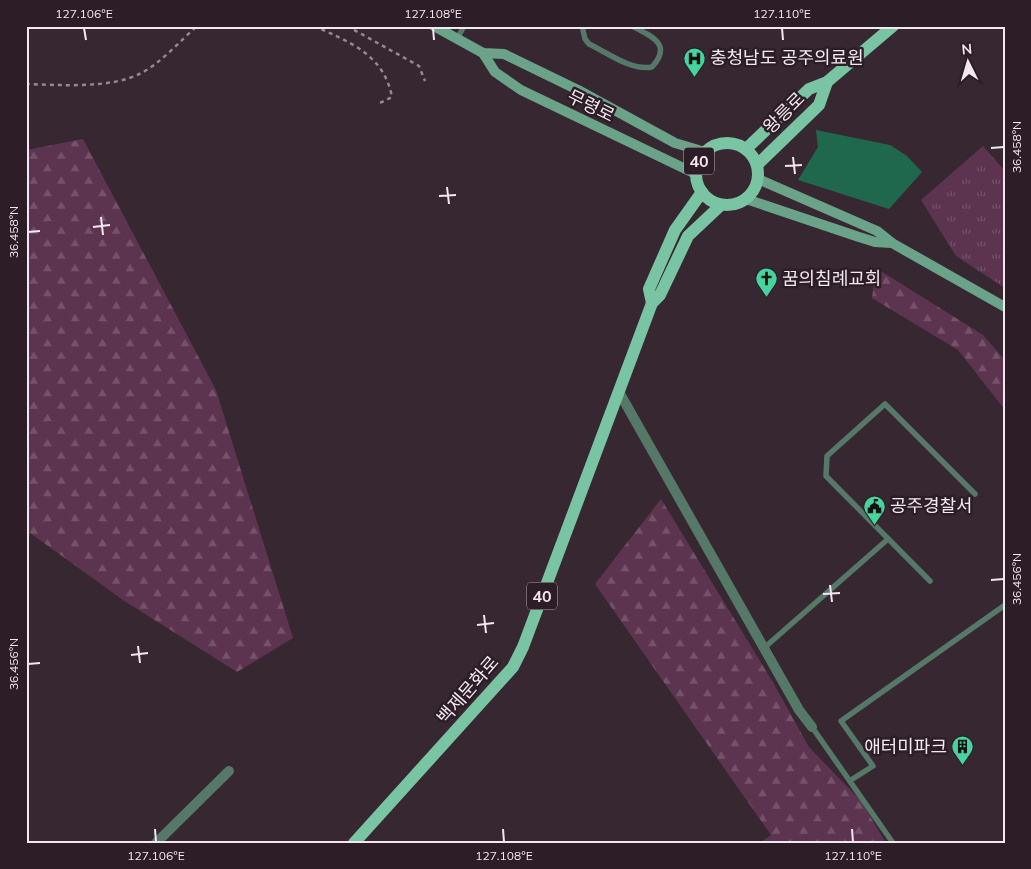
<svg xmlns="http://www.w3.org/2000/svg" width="1031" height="869" font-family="Mulish,'Noto Sans KR',sans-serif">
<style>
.grass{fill:url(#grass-tufts)}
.forest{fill:url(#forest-firs)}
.water{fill:#20684d}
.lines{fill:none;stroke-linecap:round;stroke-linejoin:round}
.path{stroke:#958891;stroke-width:2.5;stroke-dasharray:4 4;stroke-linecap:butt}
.lane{stroke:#557868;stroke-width:5.5}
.street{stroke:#557868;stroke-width:10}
.secondary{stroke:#6aa389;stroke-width:10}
.primary{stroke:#79c4a3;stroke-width:12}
.ticks{fill:none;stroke:#f3e8ef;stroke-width:2}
.labels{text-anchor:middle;stroke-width:5;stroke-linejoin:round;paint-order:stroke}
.shield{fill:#2c1d27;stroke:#b7abb3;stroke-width:1}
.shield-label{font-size:16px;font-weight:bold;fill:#f3e8ef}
.poi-label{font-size:18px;fill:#f3e8ef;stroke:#2c1d27;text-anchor:start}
.street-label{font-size:18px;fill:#f3e8ef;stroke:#2c1d27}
.neatline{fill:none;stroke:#f3e8ef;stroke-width:2}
.ticks-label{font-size:12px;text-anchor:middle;fill:#f3e8ef}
</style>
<defs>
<pattern id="grass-tufts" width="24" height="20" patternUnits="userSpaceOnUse" patternTransform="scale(1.25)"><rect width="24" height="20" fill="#5d3450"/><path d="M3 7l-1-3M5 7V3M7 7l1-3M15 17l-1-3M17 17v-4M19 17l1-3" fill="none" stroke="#75516a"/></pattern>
<pattern id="forest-firs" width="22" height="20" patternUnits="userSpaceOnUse" patternTransform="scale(1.25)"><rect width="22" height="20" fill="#5d3450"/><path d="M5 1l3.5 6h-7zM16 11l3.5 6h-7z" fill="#75516a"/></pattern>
</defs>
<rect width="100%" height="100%" fill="#362731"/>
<!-- grass -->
<path class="grass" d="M983,146L1005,171V288L956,256L921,200Z"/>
<!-- forest -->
<g class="forest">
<path d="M83,139L216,390L293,638L237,672L123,600L30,533L26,540V150Z"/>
<path d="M876,268L983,335L1005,360V410L958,350L872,298Z"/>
<path d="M661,499L771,679L809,747L861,801L886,843H760L771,835L595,584Z"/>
</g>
<!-- water -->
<path class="water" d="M816,130L890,145L907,156L922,172L889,209L798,180L818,147Z"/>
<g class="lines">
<!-- path -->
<g class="path">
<path d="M314,26C350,42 384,55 392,97L378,104"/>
<path d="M347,26L419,66L425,81"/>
<path d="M26,84C59,85 112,89 141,73C160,64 181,40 197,26"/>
</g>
<!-- lane -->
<g class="lane">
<path d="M582,26L585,39L589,44C608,53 631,71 652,67C673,44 651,36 632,26"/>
<path d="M457,39L464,26"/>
<path d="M930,581L826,476L827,456L885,404L975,494"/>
<path d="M764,648L888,539"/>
<path d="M812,727L893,843"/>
<path d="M851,780L873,766L841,721L1005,605"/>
</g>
<!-- street -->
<g class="street">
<path d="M619,392L799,710L812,727"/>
<path d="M156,843L229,771"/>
</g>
<!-- secondary -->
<g class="secondary">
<path d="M434,26L483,53L504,54L578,90L675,143L705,152"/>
<path d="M483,53L495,72L521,90L696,174"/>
<path d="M758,179L877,231L892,243L1005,307"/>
<path d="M746,199L859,237L875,242L892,243"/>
</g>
<!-- primary -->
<g class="primary">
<circle cx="727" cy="174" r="31"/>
<path d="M746,149L809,89L827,82L893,26"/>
<path d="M757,165L819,105L827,82"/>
<path d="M652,303L649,289L675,230L702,192"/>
<path d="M354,843L513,667L523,647L652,303L660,295L688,236L721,205"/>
</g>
</g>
<!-- ticks -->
<path class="ticks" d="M84,28L86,40M433,28L434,40M782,28L783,40M991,148L1004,147M793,157L795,174M785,166L802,165M447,187L449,204M439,196L456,195M101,217L103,235M93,227L110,225M28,232L40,231M991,580L1004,579M830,585L832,602M823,594L840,593M484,615L486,633M477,625L494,623M138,646L140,663M131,655L148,653M28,664L40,663M155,829L156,842M503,829L504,842M852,829L853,842"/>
<!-- icons -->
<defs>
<symbol id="hospital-pin" viewBox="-11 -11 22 30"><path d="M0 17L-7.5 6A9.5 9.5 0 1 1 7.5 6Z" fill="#45d49f" stroke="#2c1d27"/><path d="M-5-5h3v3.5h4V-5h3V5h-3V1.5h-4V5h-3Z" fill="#111"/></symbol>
<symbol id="church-pin" viewBox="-11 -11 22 30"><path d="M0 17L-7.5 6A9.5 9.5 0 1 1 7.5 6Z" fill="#45d49f" stroke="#2c1d27"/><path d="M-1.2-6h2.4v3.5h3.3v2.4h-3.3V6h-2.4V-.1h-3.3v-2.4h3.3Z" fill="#111"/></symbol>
<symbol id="civic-pin" viewBox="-11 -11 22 30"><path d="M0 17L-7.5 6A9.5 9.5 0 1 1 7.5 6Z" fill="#45d49f" stroke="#2c1d27"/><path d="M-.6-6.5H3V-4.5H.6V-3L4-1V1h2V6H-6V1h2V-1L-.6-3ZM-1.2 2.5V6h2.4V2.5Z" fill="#111"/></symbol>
<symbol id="building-pin" viewBox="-11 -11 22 30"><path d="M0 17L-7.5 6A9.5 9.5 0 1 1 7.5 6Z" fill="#45d49f" stroke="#2c1d27"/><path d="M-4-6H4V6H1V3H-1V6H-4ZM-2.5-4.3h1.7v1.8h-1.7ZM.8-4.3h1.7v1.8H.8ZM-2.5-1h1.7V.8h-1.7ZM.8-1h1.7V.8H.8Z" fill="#111"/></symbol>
</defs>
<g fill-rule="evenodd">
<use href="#hospital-pin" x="682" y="46" width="25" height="34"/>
<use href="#church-pin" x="754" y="266" width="25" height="34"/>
<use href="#civic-pin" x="862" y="494" width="25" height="34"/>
<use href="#building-pin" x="950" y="734" width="25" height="34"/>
</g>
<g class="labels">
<!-- shield labels -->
<g class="shield">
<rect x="684" y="147.5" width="30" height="27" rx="4"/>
<rect x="527" y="582.5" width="30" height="27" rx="4"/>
</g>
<g class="shield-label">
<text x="699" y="167">40</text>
<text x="542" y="602">40</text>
</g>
<!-- poi labels -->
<g class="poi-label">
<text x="710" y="64">충청남도 공주의료원</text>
<text x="782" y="285">꿈의침례교회</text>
<text x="890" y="512">공주경찰서</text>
<text x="947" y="753" text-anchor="end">애터미파크</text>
</g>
<!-- street labels -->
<g class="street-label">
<text transform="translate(591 106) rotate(26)" y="6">무령로</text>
<text transform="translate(784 113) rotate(-45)" y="6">왕릉로</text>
<text transform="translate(468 690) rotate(-49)" y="6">백제문화로</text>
</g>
</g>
<!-- border -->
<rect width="1031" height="869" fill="none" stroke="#2c1d27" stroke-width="55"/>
<!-- north arrow -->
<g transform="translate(968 62) rotate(355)" stroke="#2c1d27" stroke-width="4" paint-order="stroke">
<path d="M0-4L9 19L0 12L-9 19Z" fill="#f3e8ef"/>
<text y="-8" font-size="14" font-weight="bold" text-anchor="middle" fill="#f3e8ef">N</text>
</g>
<rect x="28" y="28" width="976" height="814" class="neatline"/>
<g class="ticks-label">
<text x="84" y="18">127.106°E</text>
<text x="433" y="18">127.108°E</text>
<text x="782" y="18">127.110°E</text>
<text transform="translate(1017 147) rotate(-90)" y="4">36.458°N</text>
<text transform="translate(14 232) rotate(-90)" y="4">36.458°N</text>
<text transform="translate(1017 579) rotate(-90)" y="4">36.456°N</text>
<text transform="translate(14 664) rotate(-90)" y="4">36.456°N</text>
<text x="156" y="860">127.106°E</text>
<text x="504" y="860">127.108°E</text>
<text x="853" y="860">127.110°E</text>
</g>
</svg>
